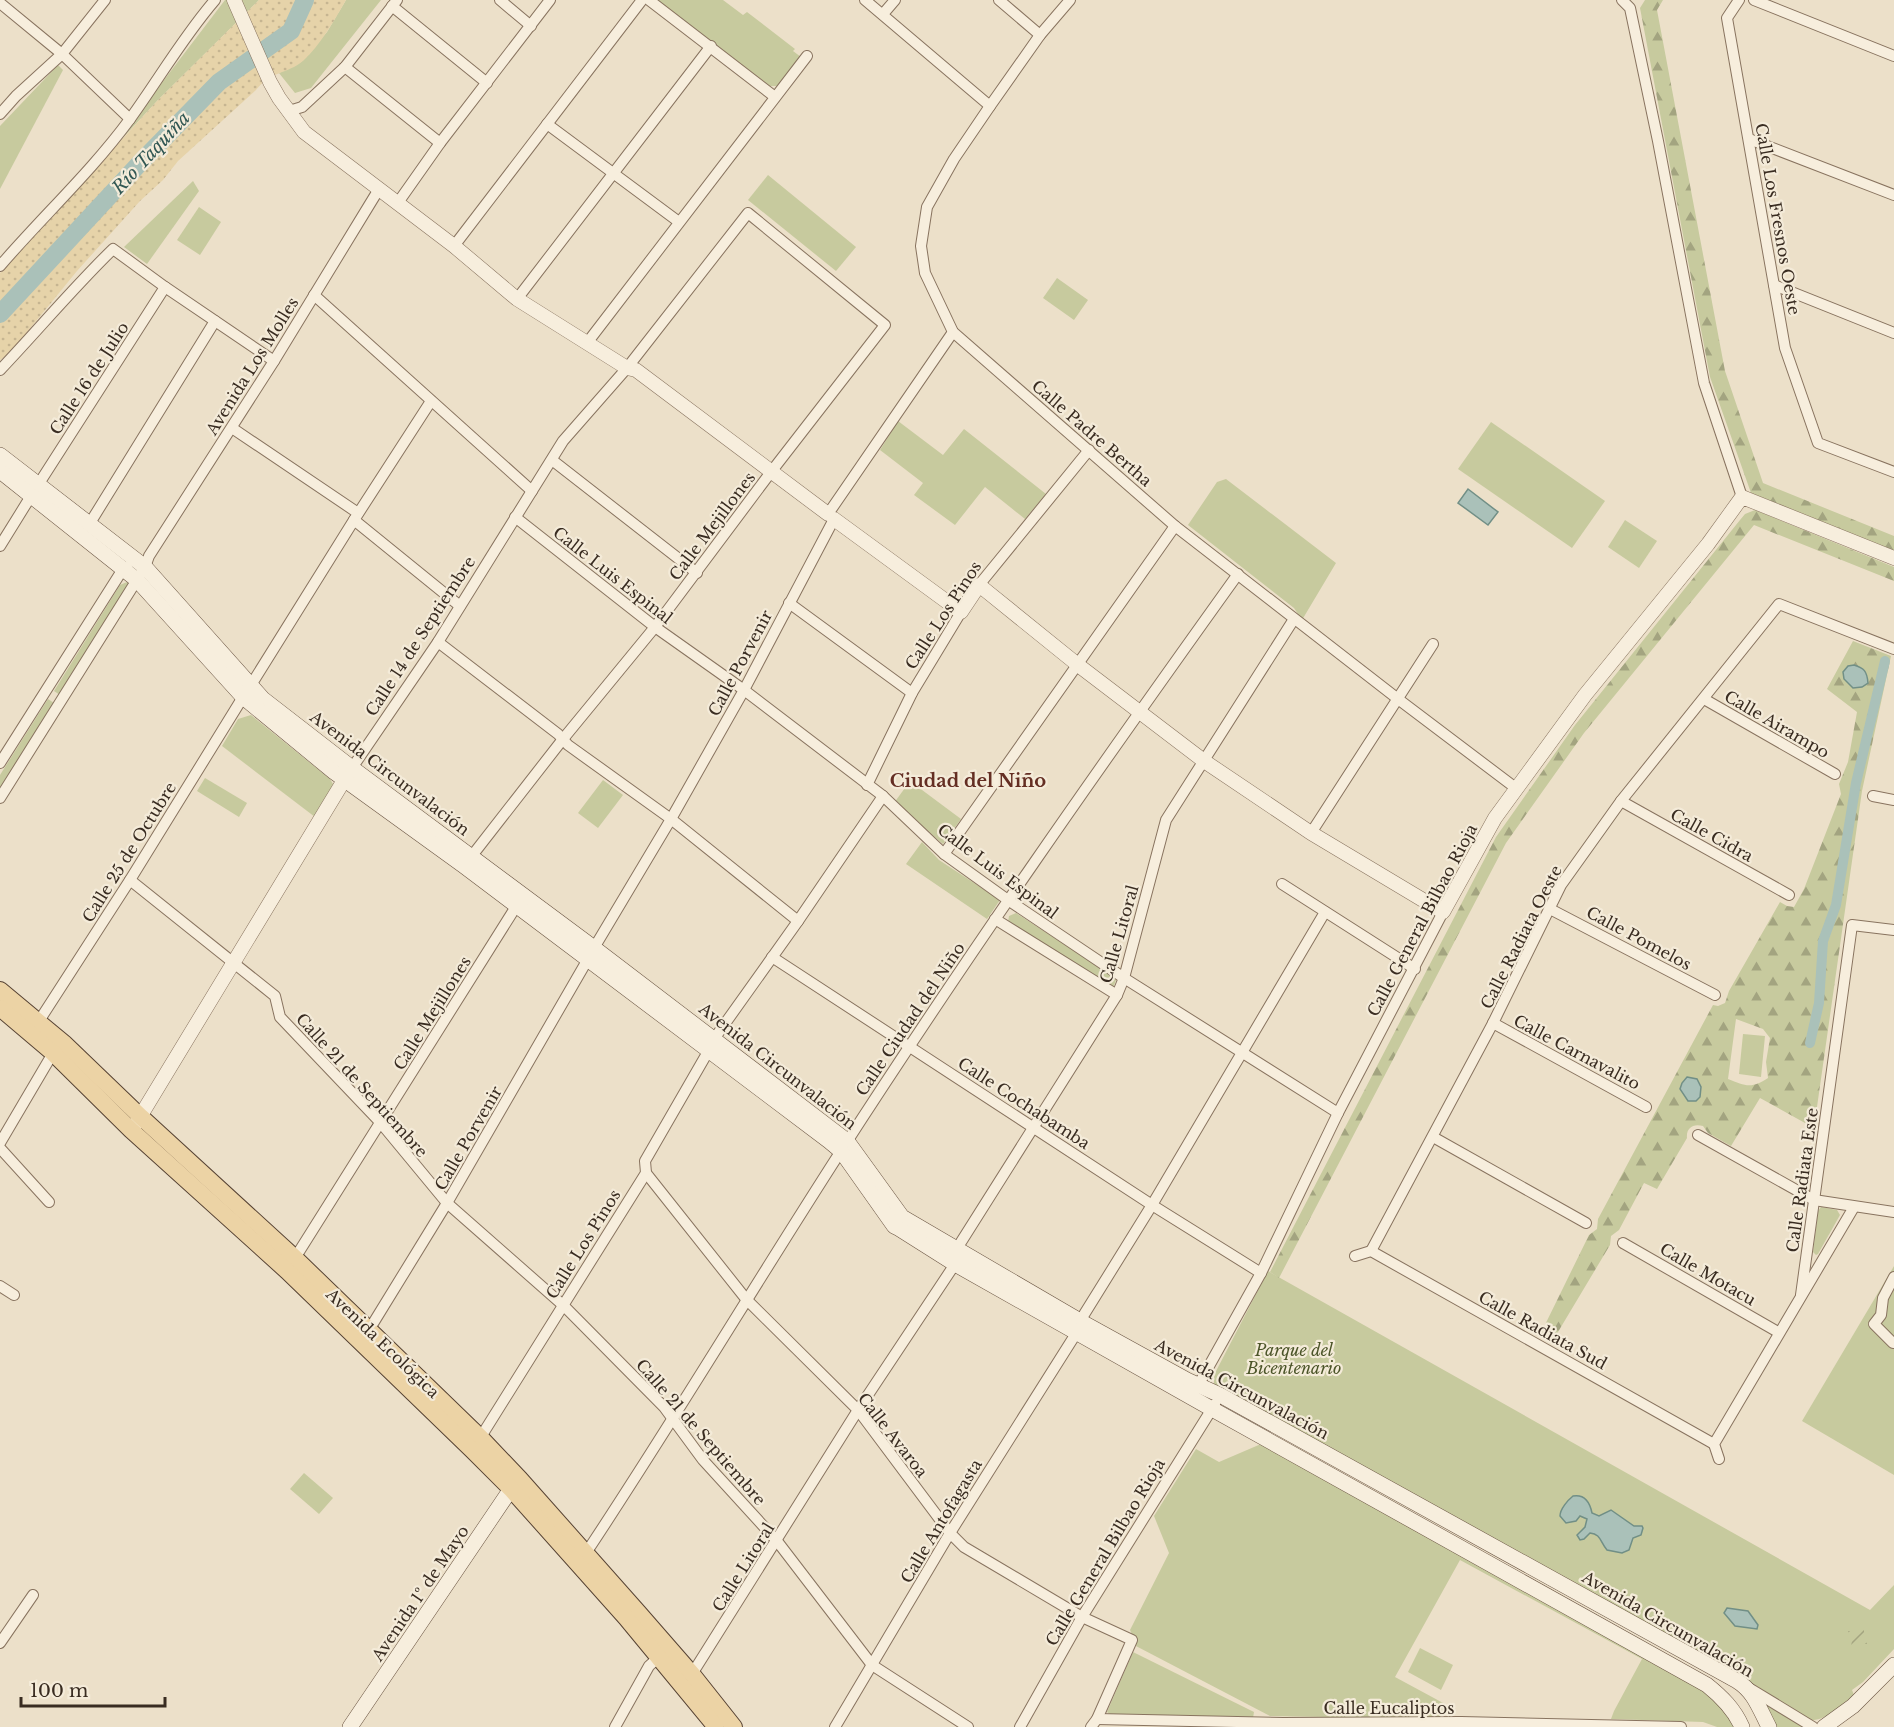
<svg xmlns="http://www.w3.org/2000/svg" width="1894" height="1727" font-family="'Libre Baskerville',serif">
<style>
.green{fill:#c7ca9e}
.forest{fill:url(#forest-firs);fill-rule:evenodd}
.sand{fill:url(#sand-dots)}
.garden{fill:url(#garden-furrows)}
.water{fill:#aac1b9;stroke:#718f86;stroke-width:1.5}
.lines{fill:none;stroke-linecap:round;stroke-linejoin:round}
.canal{stroke:#aac1b9;stroke-width:10}
.river{stroke:#aac1b9;stroke-width:18}
.minor-casing{stroke:#88735f;stroke-width:12}
.tertiary-casing{stroke:#88735f;stroke-width:15}
.secondary-casing{stroke:#6a5442;stroke-width:16}
.primary-casing{stroke:#564233;stroke-width:18}
.minor{stroke:#f7eedd;stroke-width:10}
.tertiary{stroke:#f7eedd;stroke-width:14}
.secondary{stroke:#f7eedd;stroke-width:15}
.primary{stroke:#ecd3a5;stroke-width:16}
.labels{text-anchor:middle;stroke-width:4.5;stroke-linejoin:round;paint-order:stroke}
.street-label{font-size:16px;fill:#392c21;stroke:#f4ebd9}
.park-label{font-size:16px;font-style:italic;fill:#4c5529;stroke:#f4ebd9}
.water-label{font-size:18px;font-style:italic;fill:#325854;stroke:#f4ebd9}
.neighbourhood-label{font-size:18px;font-weight:bold;fill:#642e23;stroke:#f4ebd9}
</style>
<defs>
<pattern id="forest-firs" width="22" height="20" patternUnits="userSpaceOnUse" patternTransform="scale(1.5)"><rect width="22" height="20" fill="#c7ca9e"/><path d="M5 1l3.5 6h-7zM16 11l3.5 6h-7z" fill="#a3a480"/></pattern>
<pattern id="sand-dots" width="8" height="8" patternUnits="userSpaceOnUse" patternTransform="scale(1.5)"><rect width="8" height="8" fill="#e6d3a9"/><path d="M2 2h.1M6 6h.1" fill="none" stroke="#c6b591" stroke-width="1.8" stroke-linecap="round"/></pattern>
<pattern id="garden-furrows" width="10" height="10" patternUnits="userSpaceOnUse" patternTransform="scale(1.5)"><rect width="10" height="10" fill="#c7ca9e"/><path d="M-1 1l2-2M0 10L10 0M9 11l2-2" fill="none" stroke="#a3a480"/></pattern>
</defs>
<rect width="100%" height="100%" fill="#ece0c9"/>
<!-- green -->
<g class="green">
<path d="M225,0H259L158,100L106,156Z"/>
<path d="M346,0H381L311,88L295,93L279,73L302,61L327,32Z"/>
<path d="M657,0H723L743,15L747,12L795,49L793,51L801,57L778,86H770Z"/>
<path d="M58,65L63,70L0,189V126Z"/>
<path d="M768,175L856,247L836,271L748,200Z"/>
<path d="M193,181L199,191L147,264L124,247Z"/>
<path d="M199,207L221,222L200,255L177,240Z"/>
<path d="M1057,278L1088,300L1074,320L1043,298Z"/>
<path d="M898,421L943,455L964,429L1046,494L1025,519L985,487L955,525L914,495L923,483L880,450Z"/>
<path d="M1491,422L1605,501L1572,548L1458,469Z"/>
<path d="M1226,479L1336,563L1302,620L1294,608L1188,525L1217,482Z"/>
<path d="M1625,520L1657,541L1639,568L1608,547Z"/>
<path d="M127,582L129,585L60,695L54,691L120,585Z"/>
<path d="M48,699L54,703L0,788V775Z"/>
<path d="M251,715L330,779L333,784L332,790L315,817L222,746L238,719Z"/>
<path d="M205,778L247,803L239,817L197,791Z"/>
<path d="M603,780L623,795L598,828L578,813Z"/>
<path d="M910,781L961,819L943,844L894,803Z"/>
<path d="M922,842L939,860L1000,900L987,919L906,864Z"/>
<path d="M1016,913L1113,976L1116,980L1113,988L1008,922L1009,916Z"/>
<path d="M1743,1034L1765,1036L1761,1077L1739,1074Z"/>
<path d="M1821,1207L1837,1210L1840,1215L1818,1254L1816,1255L1813,1252L1818,1211Z"/>
<path d="M1894,1266V1475L1802,1421Z"/>
<path d="M1268,1271L1870,1610L1894,1585V1649L1863,1682L1852,1690L1854,1695C1841,1705 1826,1722 1808,1720L1214,1385V1375Z"/>
<path d="M1261,1444L1698,1685L1725,1710L1734,1727H1717L1703,1722L1611,1719L1614,1711L1642,1659L1460,1560L1395,1677L1445,1704L1441,1719L1270,1716L1134,1645L1135,1641L1130,1630L1169,1553L1154,1516L1196,1449L1219,1462Z"/>
<path d="M304,1473L333,1498L319,1514L290,1489Z"/>
<path d="M1420,1648L1453,1665L1441,1690L1408,1672Z"/>
<path d="M1133,1652L1254,1712L1253,1718L1111,1715L1107,1712Z"/>
<path d="M1764,1703L1804,1727H1777Z"/>
</g>
<!-- forest -->
<g class="forest">
<path d="M1645,0H1663L1657,10L1725,371L1763,483L1894,536V551L1751,493L1710,377L1640,8Z"/>
<path d="M1755,510L1894,567V581L1754,525L1584,733L1506,843L1279,1278L1270,1272L1496,837L1575,725L1740,520L1745,514Z"/>
<path d="M1853,641L1891,656L1862,791L1814,1128L1760,1098L1731,1146L1708,1133L1703,1126C1693,1123 1686,1128 1687,1138L1657,1189L1644,1183L1619,1230L1611,1236L1610,1245L1552,1342L1540,1335L1589,1235L1597,1229L1598,1219L1713,1005L1718,1006L1725,1003L1729,991L1780,902L1787,906L1794,907L1804,889L1841,794L1839,784L1848,762L1857,712L1827,689ZM1736,1019L1763,1029L1770,1038L1766,1062L1768,1078C1752,1089 1745,1086 1728,1079Z"/>
</g>
<!-- sand -->
<path class="sand" d="M259,0H346C335,19 320,46 303,61C287,74 271,71 256,90L178,161L163,180L140,201L77,271L10,353L0,360V273L158,100Z"/>
<!-- garden -->
<path class="garden" d="M1862,1628H1864V1637L1867,1644H1859L1851,1648L1852,1639L1848,1631L1857,1632Z"/>
<!-- water -->
<g class="water">
<path d="M1468,489L1498,512L1488,525L1458,503Z"/>
<path d="M1854,665C1864,668 1867,671 1868,683L1862,687L1853,688L1844,679L1843,672L1848,666Z"/>
<path d="M1687,1077L1697,1079L1701,1087L1700,1097L1696,1101H1688L1680,1089L1682,1083Z"/>
<path d="M1573,1496C1585,1494 1590,1503 1592,1513L1599,1516L1611,1510L1634,1526H1642L1643,1528L1641,1535L1633,1538L1629,1550L1622,1553L1607,1550C1600,1542 1601,1534 1590,1533L1584,1539L1580,1540L1577,1535L1585,1527L1587,1519L1580,1516L1576,1521L1566,1523L1560,1516C1560,1509 1568,1500 1573,1496Z"/>
<path d="M1727,1608L1748,1611L1758,1625L1757,1629L1735,1626L1724,1613Z"/>
</g>
<g class="lines">
<!-- canal -->
<path class="canal" d="M1810,1043L1819,1003L1823,941L1836,905L1856,783L1885,661"/>
<!-- river -->
<path class="river" d="M0,314L139,164L219,82L291,31L305,0"/>
<defs>
<g id="minor">
<path d="M500,0L531,26"/>
<path d="M649,0L775,97"/>
<path d="M865,0L990,106"/>
<path d="M999,0L1040,35"/>
<path d="M1070,0L1040,35L990,106L954,159L927,207L921,246L925,273L953,332L1175,526L1398,699L1517,789"/>
<path d="M1622,0L1630,8L1658,141L1704,383L1742,497"/>
<path d="M1739,0L1727,18L1785,348L1818,443L1894,472"/>
<path d="M1754,0L1894,56"/>
<path d="M0,3L62,54L130,119"/>
<path d="M392,6L487,83"/>
<path d="M883,14L895,0"/>
<path d="M345,67L440,143"/>
<path d="M289,111L302,107L345,67L397,0"/>
<path d="M0,114L16,96L62,54L105,0"/>
<path d="M547,124L679,222"/>
<path d="M1749,139L1894,195"/>
<path d="M397,204L440,143L550,0"/>
<path d="M454,246L642,0"/>
<path d="M0,266C43,216 91,172 130,119C159,79 183,37 215,0"/>
<path d="M1774,285L1894,333"/>
<path d="M314,295L532,491"/>
<path d="M517,299L711,46"/>
<path d="M587,343L807,56"/>
<path d="M0,370C38,330 73,288 113,249L165,287L274,361"/>
<path d="M232,428L358,513"/>
<path d="M552,460L697,573"/>
<path d="M38,485L165,287"/>
<path d="M515,517L655,627L744,690L883,796L944,854L1008,900L1124,978L1338,1113"/>
<path d="M354,520L460,606"/>
<path d="M90,523L215,321"/>
<path d="M0,546L31,496"/>
<path d="M979,585L1089,450"/>
<path d="M789,603L912,693"/>
<path d="M438,642L558,734L568,745L671,819L798,921"/>
<path d="M251,685L354,520L431,401"/>
<path d="M1704,699L1835,774"/>
<path d="M0,763L123,569L127,567"/>
<path d="M352,768L438,642L563,441L627,368L748,213L885,325L771,472L655,627L563,739L471,857"/>
<path d="M867,785L912,693L961,612"/>
<path d="M1873,796L1894,800"/>
<path d="M0,798L145,567L149,556L274,361L379,189"/>
<path d="M1621,801L1789,895"/>
<path d="M1311,833L1433,644"/>
<path d="M944,854L1175,526"/>
<path d="M130,880L275,996L280,1017L380,1122L447,1203L564,1306L664,1407L703,1460L777,1541L872,1665L968,1727"/>
<path d="M1282,884L1415,969"/>
<path d="M1550,909L1715,995"/>
<path d="M995,919L1117,995"/>
<path d="M594,948L671,819L744,690L834,519L828,514L953,332"/>
<path d="M772,957L1152,1205L1261,1273"/>
<path d="M39,1021L130,880L243,697"/>
<path d="M1493,1023L1646,1107"/>
<path d="M714,1039L798,921L883,796"/>
<path d="M1698,1135L1814,1200L1894,1212"/>
<path d="M1433,1137L1586,1223"/>
<path d="M0,1143L53,1053"/>
<path d="M0,1148L49,1202"/>
<path d="M646,1173L746,1299L858,1410L950,1533L964,1547L1082,1617L1132,1640L1097,1719L1091,1727"/>
<path d="M1623,1243L1778,1332"/>
<path d="M956,1250L1117,995L1124,978L1166,820L1294,619"/>
<path d="M1371,1251L1493,1023L1561,885L1621,801L1779,604L1894,649"/>
<path d="M1355,1256L1371,1251L1714,1444"/>
<path d="M295,1258L517,905"/>
<path d="M0,1286L14,1295"/>
<path d="M1801,1295L1852,925L1894,930"/>
<path d="M1080,1321L1152,1205L1325,912"/>
<path d="M369,1330L447,1203L588,959"/>
<path d="M1893,1343L1874,1324L1881,1315L1883,1298L1894,1277"/>
<path d="M1195,1391L1261,1273L1338,1113L1443,912"/>
<path d="M477,1443L646,1173L645,1161L709,1050"/>
<path d="M1719,1459L1714,1444L1854,1207"/>
<path d="M586,1553C673,1422 754,1286 839,1154C966,957 1101,765 1238,574"/>
<path d="M0,1643L33,1595"/>
<path d="M692,1674L858,1410L955,1264"/>
<path d="M1749,1688L1813,1727"/>
<path d="M1097,1719L1283,1723L1461,1722L1681,1727"/>
<path d="M615,1727L649,1666L659,1657"/>
<path d="M835,1727L950,1533L1077,1332"/>
<path d="M1020,1727L1082,1617L1215,1404"/>
</g>
<g id="tertiary">
<path d="M234,0L270,82L279,98L304,132L454,246L517,299L627,368L636,370L828,514"/>
<path d="M834,519L961,612L979,585L1078,665L1204,761L1311,833L1443,912L1495,818L1585,695L1708,544L1742,497L1894,558"/>
<path d="M135,1125L349,772"/>
</g>
<g id="secondary">
<path d="M0,455L145,567L263,699L352,768L594,948L847,1141L902,1217L1080,1321L1187,1380L1220,1395L1737,1681C1754,1691 1760,1710 1769,1727"/>
<path d="M0,471L137,580L243,697L334,772L464,866L829,1141L841,1151L894,1226L898,1228L955,1264L1212,1409L1707,1685C1722,1697 1734,1709 1742,1727"/>
<path d="M350,1727L511,1489L518,1481"/>
<path d="M1824,1727L1853,1706L1894,1665"/>
</g>
<g id="primary">
<path d="M0,990L65,1044L141,1117L295,1258L481,1438L520,1479L638,1612L692,1674L734,1727"/>
<path d="M0,1008L53,1053L131,1130L287,1271L472,1450L511,1489L626,1618L716,1727"/>
</g>
</defs>
<!-- minor casing -->
<use href="#minor" class="minor-casing"/>
<!-- tertiary casing -->
<use href="#tertiary" class="tertiary-casing"/>
<!-- secondary casing -->
<use href="#secondary" class="secondary-casing"/>
<!-- primary casing -->
<use href="#primary" class="primary-casing"/>
<!-- minor -->
<use href="#minor" class="minor"/>
<!-- tertiary -->
<use href="#tertiary" class="tertiary"/>
<!-- secondary -->
<use href="#secondary" class="secondary"/>
<!-- primary -->
<use href="#primary" class="primary"/>
</g>
<g class="labels">
<!-- street labels -->
<g class="street-label">
<text transform="translate(1778 219) rotate(80)" y="6">Calle Los Fresnos Oeste</text>
<text transform="translate(252 366) rotate(-58)" y="6">Avenida Los Molles</text>
<text transform="translate(89 378) rotate(-57)" y="6">Calle 16 de Julio</text>
<text transform="translate(1092 433) rotate(41)" y="6">Calle Padre Bertha</text>
<text transform="translate(712 526) rotate(-53)" y="6">Calle Mejillones</text>
<text transform="translate(613 575) rotate(38)" y="6">Calle Luis Espinal</text>
<text transform="translate(943 615) rotate(-57)" y="6">Calle Los Pinos</text>
<text transform="translate(420 636) rotate(-57)" y="6">Calle 14 de Septiembre</text>
<text transform="translate(740 663) rotate(-62)" y="6">Calle Porvenir</text>
<text transform="translate(1777 724) rotate(30)" y="6">Calle Airampo</text>
<text transform="translate(390 773) rotate(37)" y="6">Avenida Circunvalación</text>
<text transform="translate(1712 835) rotate(29)" y="6">Calle Cidra</text>
<text transform="translate(129 852) rotate(-58)" y="6">Calle 25 de Octubre</text>
<text transform="translate(998 871) rotate(37)" y="6">Calle Luis Espinal</text>
<text transform="translate(1422 920) rotate(-62)" y="6">Calle General Bilbao Rioja</text>
<text transform="translate(1119 934) rotate(-74)" y="6">Calle Litoral</text>
<text transform="translate(1521 937) rotate(-63)" y="6">Calle Radiata Oeste</text>
<text transform="translate(1639 938) rotate(28)" y="6">Calle Pomelos</text>
<text transform="translate(432 1013) rotate(-58)" y="6">Calle Mejillones</text>
<text transform="translate(910 1019) rotate(-56)" y="6">Calle Ciudad del Niño</text>
<text transform="translate(1577 1052) rotate(28)" y="6">Calle Carnavalito</text>
<text transform="translate(778 1066) rotate(38)" y="6">Avenida Circunvalación</text>
<text transform="translate(362 1085) rotate(48)" y="6">Calle 21 de Septiembre</text>
<text transform="translate(1024 1103) rotate(33)" y="6">Calle Cochabamba</text>
<text transform="translate(468 1138) rotate(-60)" y="6">Calle Porvenir</text>
<text transform="translate(1802 1180) rotate(-82)" y="6">Calle Radiata Este</text>
<text transform="translate(583 1244) rotate(-58)" y="6">Calle Los Pinos</text>
<text transform="translate(1708 1274) rotate(30)" y="6">Calle Motacu</text>
<text transform="translate(1543 1330) rotate(29)" y="6">Calle Radiata Sud</text>
<text transform="translate(383 1343) rotate(44)" y="6">Avenida Ecológica</text>
<text transform="translate(1242 1389) rotate(28)" y="6">Avenida Circunvalación</text>
<text transform="translate(701 1432) rotate(49)" y="6">Calle 21 de Septiembre</text>
<text transform="translate(893 1435) rotate(52)" y="6">Calle Avaroa</text>
<text transform="translate(941 1521) rotate(-59)" y="6">Calle Antofagasta</text>
<text transform="translate(1105 1552) rotate(-59)" y="6">Calle General Bilbao Rioja</text>
<text transform="translate(743 1567) rotate(-58)" y="6">Calle Litoral</text>
<text transform="translate(420 1593) rotate(-56)" y="6">Avenida 1º de Mayo</text>
<text transform="translate(1668 1624) rotate(30)" y="6">Avenida Circunvalación</text>
<text x="1389" y="1714">Calle Eucaliptos</text>
</g>
<!-- park labels -->
<g class="park-label">
<text x="1294" y="1356">Parque del<tspan x="1294" dy="18">Bicentenario</tspan></text>
</g>
<!-- water labels -->
<g class="water-label">
<text transform="translate(151 153) rotate(-47)" y="6">Río Taquiña</text>
</g>
<!-- neighbourhood labels -->
<g class="neighbourhood-label">
<text x="968" y="787">Ciudad del Niño</text>
</g>
</g>
<!-- scale -->
<path d="M21 1697v9h144v-9" fill="none" stroke="#392c21" stroke-width="3"/>
<text x="30" y="1697" font-size="18" fill="#392c21" stroke="#f4ebd9" stroke-width="4.5" paint-order="stroke">100 m</text>
</svg>
